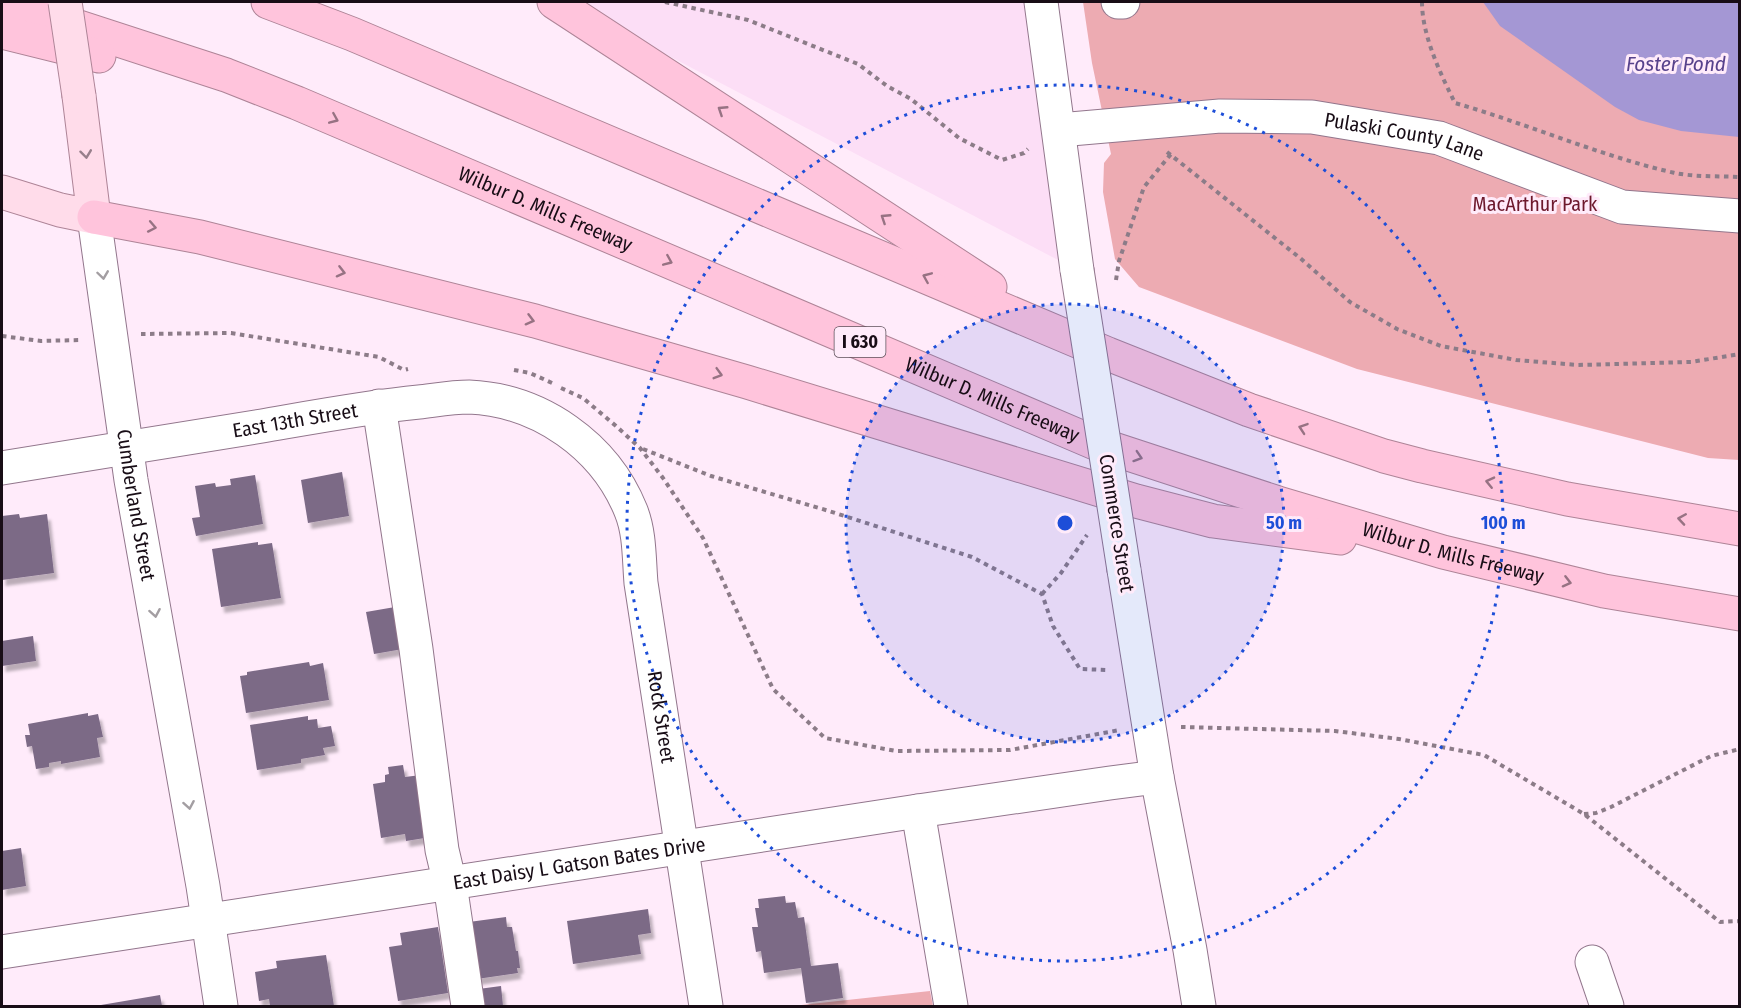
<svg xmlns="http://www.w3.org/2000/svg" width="1741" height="1008" font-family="'Fira Sans Condensed',sans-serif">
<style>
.built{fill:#fcdef6}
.green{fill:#edabb2}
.water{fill:#a497d4}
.building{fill:#7c6a86;filter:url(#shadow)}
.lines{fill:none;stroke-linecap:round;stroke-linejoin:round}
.minor-casing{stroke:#92768c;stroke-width:35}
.major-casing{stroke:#ae8497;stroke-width:35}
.highway-casing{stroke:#ae8497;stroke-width:35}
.path{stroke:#8c7c88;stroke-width:4;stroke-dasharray:4.5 4.5;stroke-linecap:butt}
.minor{stroke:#fff;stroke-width:33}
.major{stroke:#ffdcea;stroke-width:33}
.highway{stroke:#ffc4dc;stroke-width:33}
.minor-bridge-casing{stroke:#92768c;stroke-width:35;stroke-linecap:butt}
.major-bridge-casing{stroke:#ae8497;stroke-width:35;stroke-linecap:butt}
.minor-bridge{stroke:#fff;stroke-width:33}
.major-bridge{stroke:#ffdcea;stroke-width:33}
.oneway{stroke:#977283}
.oneway2{stroke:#977f8b}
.oneway3{stroke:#a39ea2}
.ring{fill:none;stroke:#1d4ed8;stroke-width:3;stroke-dasharray:3 6}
.labels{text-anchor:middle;stroke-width:6;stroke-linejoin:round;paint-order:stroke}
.shield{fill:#ffebfa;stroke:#5d505a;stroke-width:1.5}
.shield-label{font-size:18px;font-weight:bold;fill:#180d16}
.street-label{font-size:20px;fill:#180d16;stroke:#ffebfa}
.park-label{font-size:20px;fill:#6d182c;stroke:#ffebfa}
.water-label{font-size:21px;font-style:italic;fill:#57428c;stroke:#ffebfa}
.centre{fill:#1d4ed8;stroke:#ffebfa;stroke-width:3}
.ring-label{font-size:18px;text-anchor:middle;font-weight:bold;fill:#1d4ed8;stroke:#ffebfa;stroke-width:6;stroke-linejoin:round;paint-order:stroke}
</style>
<defs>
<filter id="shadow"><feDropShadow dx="3.5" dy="6" stdDeviation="1.5" flood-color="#0004"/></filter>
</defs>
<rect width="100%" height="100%" fill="#ffebfa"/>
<!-- built -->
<path class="built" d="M566,2H1043L1077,270Z"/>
<!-- green -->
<g class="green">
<path d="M1083,2H1739V460L1708,458L1357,369L1139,287L1115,259L1103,192L1104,163L1111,154L1092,63Z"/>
<path d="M930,991L933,1006H792Z"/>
</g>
<!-- water -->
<path class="water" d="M1483,2H1739V137L1681,131L1639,120L1615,107L1500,26Z"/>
<!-- building -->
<g class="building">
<path d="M342,472L349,516L308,523L301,480Z"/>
<path d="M255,475L263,524L196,536L192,518L200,517L195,486L215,483L216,487L231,485L230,479Z"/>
<path d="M19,514L20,518L47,514L54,573L2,580V516Z"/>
<path d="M258,542V545L272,543L281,598L221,607L212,549Z"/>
<path d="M395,607L403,649L374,654L366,612Z"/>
<path d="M33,636L36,661L2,666V641Z"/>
<path d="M309,662L310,666L323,663L329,700L246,713L240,676L247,675V672Z"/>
<path d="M88,713V716L98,714L103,737L97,738L100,757L61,764V761L49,763V767L36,769L32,746L27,747L25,735H30L28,724Z"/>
<path d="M308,716V720L317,719L318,728L331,726L335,746L323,748L325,755L301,759V763L257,770L250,725Z"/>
<path d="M403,765L405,777L421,775L431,837L406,841L405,834L381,838L373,784L385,782V775L389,774L388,767Z"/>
<path d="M21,848L26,886L2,890V851Z"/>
<path d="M785,896L786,903L795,902L798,918L804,917L811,966L838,963L843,998L806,1003L801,968L764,973L761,951L756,952L752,927H758L755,908H759L758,899Z"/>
<path d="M648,909L651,933L638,935L641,954L573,964L567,921Z"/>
<path d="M506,917L507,927H512L516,951H518L520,968H517L518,973L470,980L469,922Z"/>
<path d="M438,927L448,993L398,1001L389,947L402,945L400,933Z"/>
<path d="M326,955L334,1006H270L269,999L259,1001L255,972L277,968L276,961Z"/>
<path d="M501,986L503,1006H473L471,990Z"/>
<path d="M160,995L162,1006H101V1005Z"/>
</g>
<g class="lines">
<defs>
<g id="minor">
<path d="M1041,2L1077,270"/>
<path d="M1118,2H1123"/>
<path id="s1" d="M1059,130L1220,116L1312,117L1439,138L1622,207L1740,216"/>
<path id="s2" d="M94,217L131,480L203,886L221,1006"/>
<path d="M379,406L416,649L442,850L450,884L468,1006"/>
<path id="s3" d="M2,468C88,454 175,440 262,426C314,417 367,407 419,402C436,400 453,397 469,397C540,400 605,446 631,511C640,533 639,560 641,583L706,1006"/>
<path d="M1124,570L1157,777L1190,950L1199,1006"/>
<path d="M918,811L951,1006"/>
<path id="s4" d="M2,952L918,811L1110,783L1157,777"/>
<path d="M1592,962L1607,1006"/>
</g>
<path id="major" d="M2,192L60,210L94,217L79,96"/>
<g id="highway">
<path id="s5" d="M2,2L226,75L297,103L1095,443L1278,503L1443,552L1604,591L1740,614"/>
<path d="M268,2L352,34L1108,354L1249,410L1384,456L1422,466L1567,499L1740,529"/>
<path d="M554,2L990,287"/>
<path d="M2,32L99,56"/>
<path d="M94,217L200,237L535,321L747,382L1136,501L1213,521L1340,538"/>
</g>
</defs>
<!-- minor casing -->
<use href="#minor" class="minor-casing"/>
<!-- major casing -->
<use href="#major" class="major-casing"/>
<!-- highway casing -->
<use href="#highway" class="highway-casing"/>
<!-- path -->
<g class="path">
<path d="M665,2L748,20L858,64L887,86L911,99L959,138L1002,160L1024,153L1028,149"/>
<path d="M1422,2C1422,35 1440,73 1455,103C1528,124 1600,156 1675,173C1695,177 1719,176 1740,177"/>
<path d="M1167,152L1300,258L1350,302L1397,329L1441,346L1516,360L1578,365L1691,362L1740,354"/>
<path d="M1116,280L1119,261L1144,187L1171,154"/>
<path d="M141,334L231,333L379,357L404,370L408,369"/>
<path d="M2,336L41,341L80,340"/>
<path d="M514,370L530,373L552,383"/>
<path d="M561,388L583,398L616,426L640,448L663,478L703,538L773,689L825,738L896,751L1010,750L1120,730"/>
<path d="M643,449L711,476L829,511L972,557L1042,594L1053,626L1080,669L1108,670"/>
<path d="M1042,594L1061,573L1087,535"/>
<path d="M1181,727L1335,731L1399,739L1484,755L1584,814L1720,922L1740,921"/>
<path d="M1584,814L1596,813L1611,807L1711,756L1740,749"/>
</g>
<!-- minor -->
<use href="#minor" class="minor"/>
<!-- major -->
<use href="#major" class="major"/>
<!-- highway -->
<use href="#highway" class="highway"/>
<defs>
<path id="minor-bridge" d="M1077,270L1124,570"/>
<path id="major-bridge" d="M65,2L79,96"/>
</defs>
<!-- minor-bridge casing -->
<use href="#minor-bridge" class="minor-bridge-casing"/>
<!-- major-bridge casing -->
<use href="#major-bridge" class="major-bridge-casing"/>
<!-- minor-bridge -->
<use href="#minor-bridge" class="minor-bridge"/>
<!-- major-bridge -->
<use href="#major-bridge" class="major-bridge"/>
</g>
<!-- one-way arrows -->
<defs><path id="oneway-chevron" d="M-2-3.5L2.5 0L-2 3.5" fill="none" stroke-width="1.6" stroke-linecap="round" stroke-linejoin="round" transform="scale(1.5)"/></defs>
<g class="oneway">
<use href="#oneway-chevron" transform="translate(722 110) rotate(-147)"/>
<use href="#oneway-chevron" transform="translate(334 119) rotate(23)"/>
<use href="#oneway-chevron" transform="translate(885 218) rotate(-147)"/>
<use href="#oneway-chevron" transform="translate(152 227) rotate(11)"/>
<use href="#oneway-chevron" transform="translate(668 261) rotate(23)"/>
<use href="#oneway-chevron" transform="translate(341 272) rotate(14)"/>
<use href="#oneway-chevron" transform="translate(927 277) rotate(-157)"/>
<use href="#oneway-chevron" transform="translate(530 320) rotate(15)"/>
<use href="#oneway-chevron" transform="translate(718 374) rotate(16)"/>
<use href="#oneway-chevron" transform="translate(1303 428) rotate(-161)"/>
<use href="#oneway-chevron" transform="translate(1138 457) rotate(18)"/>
<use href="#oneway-chevron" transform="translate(1490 482) rotate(-167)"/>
<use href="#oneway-chevron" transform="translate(1682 519) rotate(-171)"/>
<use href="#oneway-chevron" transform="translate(1567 582) rotate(14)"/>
</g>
<use class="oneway2" href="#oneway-chevron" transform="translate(86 154) rotate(83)"/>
<g class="oneway3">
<use href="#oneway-chevron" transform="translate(103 275) rotate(82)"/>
<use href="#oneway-chevron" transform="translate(155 613) rotate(80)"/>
<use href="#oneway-chevron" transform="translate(189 805) rotate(80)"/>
</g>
<!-- distance rings -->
<circle cx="1065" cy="523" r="219" fill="#1d4ed8" fill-opacity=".12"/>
<g class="ring">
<circle cx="1065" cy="523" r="219"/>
<circle cx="1065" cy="523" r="438"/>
</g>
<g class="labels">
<!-- shield labels -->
<rect class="shield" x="834.5" y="327" width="51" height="30" rx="4.5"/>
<g class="shield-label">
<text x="860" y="348">I 630</text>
</g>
<!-- street labels -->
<g class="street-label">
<text dy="7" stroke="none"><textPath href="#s1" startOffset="348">Pulaski County Lane</textPath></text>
<text dy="7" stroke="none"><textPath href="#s5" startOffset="582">Wilbur D. Mills Freeway</textPath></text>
<text dy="7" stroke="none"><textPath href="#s5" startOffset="1068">Wilbur D. Mills Freeway</textPath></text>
<text dy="7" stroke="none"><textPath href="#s3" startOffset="297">East 13th Street</textPath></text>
<text dy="7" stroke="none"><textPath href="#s2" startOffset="291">Cumberland Street</textPath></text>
<text transform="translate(1117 523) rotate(81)" y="7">Commerce Street</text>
<text dy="7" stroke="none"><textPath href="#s5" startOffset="1554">Wilbur D. Mills Freeway</textPath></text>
<text dy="7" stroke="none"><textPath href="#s3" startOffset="890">Rock Street</textPath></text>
<text dy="7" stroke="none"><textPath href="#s4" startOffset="584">East Daisy L Gatson Bates Drive</textPath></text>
</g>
<!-- park labels -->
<g class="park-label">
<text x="1535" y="211">MacArthur Park</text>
</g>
<!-- water labels -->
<g class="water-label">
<text x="1676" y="71">Foster Pond</text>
</g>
</g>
<circle cx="1065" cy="523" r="9" class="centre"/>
<g class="ring-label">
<text x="1284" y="529">50 m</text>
<text x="1503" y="529">100 m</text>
</g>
<!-- border -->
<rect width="1741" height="1008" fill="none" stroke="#180d16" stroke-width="6"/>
</svg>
